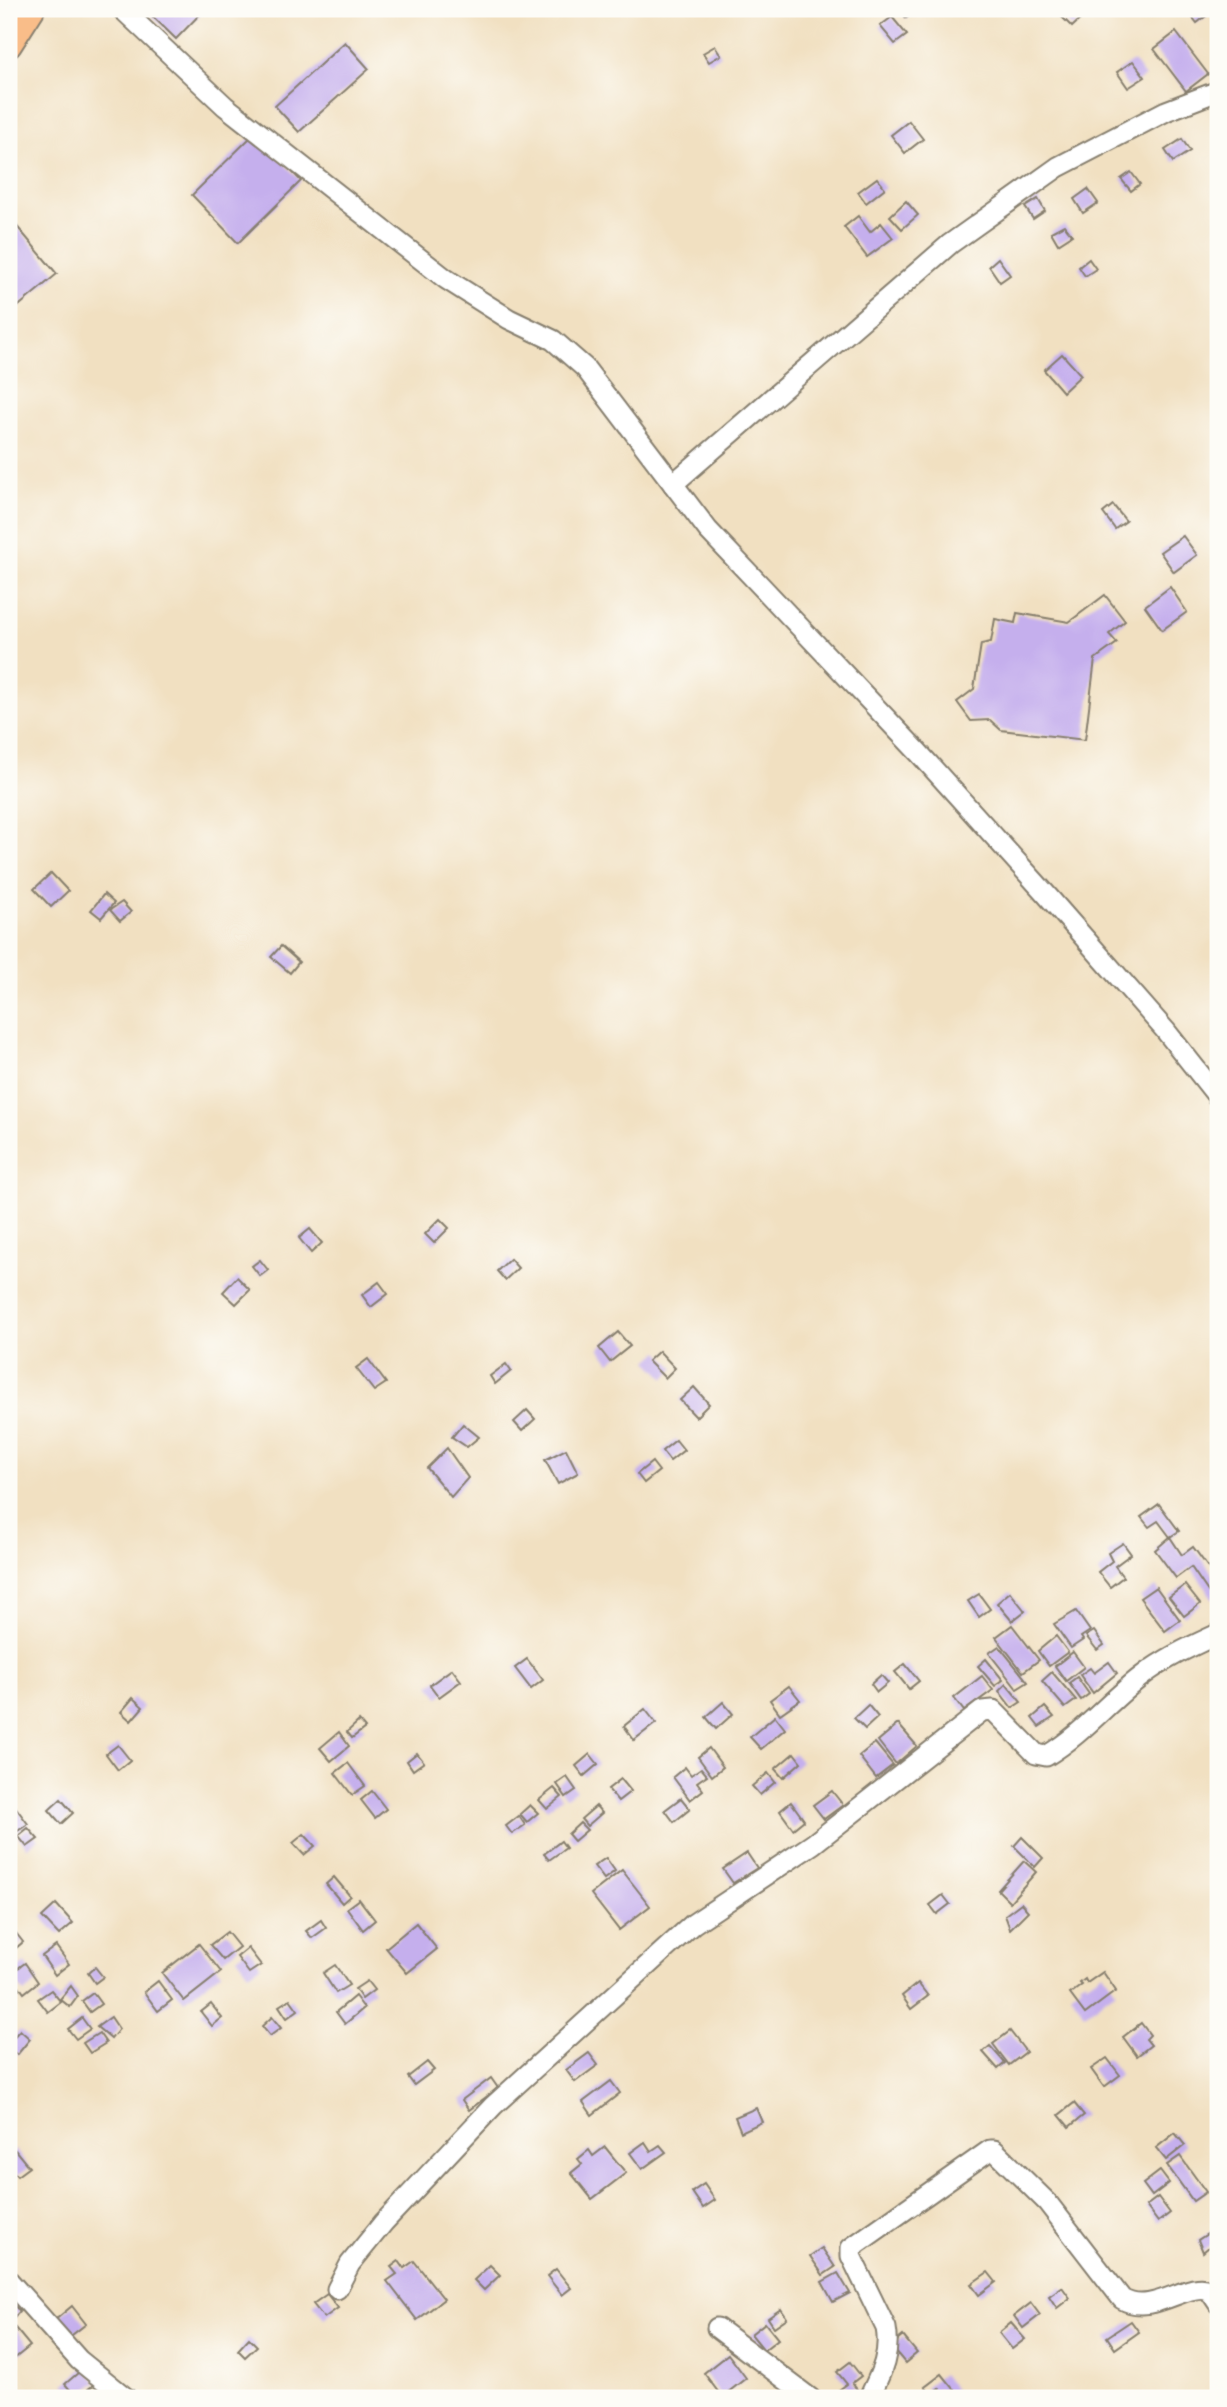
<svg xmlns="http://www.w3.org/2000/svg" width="1227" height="2407" font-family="'Comic Neue',sans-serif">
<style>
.building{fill:#c5afed}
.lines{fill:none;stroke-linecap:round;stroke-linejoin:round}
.minor-casing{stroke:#867e6e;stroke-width:23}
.major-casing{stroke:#867e6e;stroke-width:28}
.minor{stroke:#fff;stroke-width:19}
.major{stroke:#f9bd89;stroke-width:24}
</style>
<rect width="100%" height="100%" fill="#fdfcf7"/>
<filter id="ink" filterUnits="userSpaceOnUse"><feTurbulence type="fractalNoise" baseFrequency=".0143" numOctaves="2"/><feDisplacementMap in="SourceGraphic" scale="14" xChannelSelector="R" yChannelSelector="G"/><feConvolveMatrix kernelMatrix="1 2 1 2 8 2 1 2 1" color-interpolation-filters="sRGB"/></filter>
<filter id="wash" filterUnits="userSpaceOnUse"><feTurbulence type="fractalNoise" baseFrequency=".00686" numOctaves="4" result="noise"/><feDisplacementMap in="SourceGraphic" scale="28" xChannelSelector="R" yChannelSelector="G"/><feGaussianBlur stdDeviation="1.57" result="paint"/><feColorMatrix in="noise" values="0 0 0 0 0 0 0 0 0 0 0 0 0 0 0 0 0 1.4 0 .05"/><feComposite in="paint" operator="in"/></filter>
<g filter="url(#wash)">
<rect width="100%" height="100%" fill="#f1e0c1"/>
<g id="blocks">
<!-- building -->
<g class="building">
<path d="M145,9H205L176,39Z"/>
<path d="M883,9H919L906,18L900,9L892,17Z"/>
<path d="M1054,9H1085L1088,12L1072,27Z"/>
<path d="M1186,9H1215L1197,23Z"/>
<path d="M892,17L907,35L895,44L880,26Z"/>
<path d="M1176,32L1208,74L1186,91L1154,49Z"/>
<path d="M345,42L369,69L299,132L275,106Z"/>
<path d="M715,46L721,55L709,62L703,53Z"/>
<path d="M1133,61L1145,77L1128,88L1117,72Z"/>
<path d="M909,121L923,139L905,153L891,135Z"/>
<path d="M255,133L301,181L238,243L192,195Z"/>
<path d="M1182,139L1190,151L1173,162L1165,150Z"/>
<path d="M1131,172L1140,184L1131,191L1121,179Z"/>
<path d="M877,178L885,188L866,203L858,192Z"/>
<path d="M1088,189L1098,203L1083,213L1074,199Z"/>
<path d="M1038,199L1045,211L1033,219L1025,207Z"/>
<path d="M906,201L918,215L902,229L890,216Z"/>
<path d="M858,216L870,232L881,223L893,238L867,257L844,227Z"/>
<path d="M9,217L57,274L9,314Z"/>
<path d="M1064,225L1072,235L1058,244L1051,232Z"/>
<path d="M998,258L1010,275L1000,282L989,266Z"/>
<path d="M1089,259L1096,269L1085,276L1079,267Z"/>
<path d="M1062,354L1081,375L1063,392L1044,370Z"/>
<path d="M1113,505L1126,521L1115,529L1103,513Z"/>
<path d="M1183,536L1197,555L1174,572L1160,552Z"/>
<path d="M1170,587L1187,612L1162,630L1145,606Z"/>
<path d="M1105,595L1125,621L1109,634L1117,643L1095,659L1085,740L1001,730L990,720L971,721L957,702L974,689L981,644L991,642L995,619L1015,623L1017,613L1069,622Z"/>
<path d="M51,873L68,891L51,907L34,889Z"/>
<path d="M104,894L114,903L101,918L91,910Z"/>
<path d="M122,902L131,912L120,921L110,910Z"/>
<path d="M281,946L299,962L290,973L271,957Z"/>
<path d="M440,1219L449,1228L434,1243L425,1234Z"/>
<path d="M310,1229L322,1243L311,1253L299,1238Z"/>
<path d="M510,1259L518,1268L505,1280L497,1271Z"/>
<path d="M260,1260L268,1270L260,1276L252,1266Z"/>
<path d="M237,1277L250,1290L236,1304L223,1292Z"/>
<path d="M379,1282L388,1294L371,1307L362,1295Z"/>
<path d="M618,1332L630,1346L610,1362L599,1348Z"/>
<path d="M659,1351L675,1368L665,1378L648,1361Z"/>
<path d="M368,1359L386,1383L374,1391L356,1368Z"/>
<path d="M506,1364L511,1371L495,1384L490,1376Z"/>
<path d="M694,1387L709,1404L696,1417L680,1400Z"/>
<path d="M527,1410L535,1419L522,1431L514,1422Z"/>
<path d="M463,1424L479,1437L467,1447L452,1437Z"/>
<path d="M676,1440L684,1450L670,1461L662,1451Z"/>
<path d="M447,1448L468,1478L451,1497L427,1468Z"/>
<path d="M566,1449L578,1473L558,1484L545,1460Z"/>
<path d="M652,1462L659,1471L644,1483L637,1474Z"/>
<path d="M1159,1504L1179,1531L1170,1537L1158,1521L1149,1527L1141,1517Z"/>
<path d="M1170,1537L1182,1555L1193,1547L1218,1581V1596L1213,1599L1191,1567L1176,1578L1155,1550Z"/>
<path d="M1123,1543L1131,1554L1115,1566L1123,1577L1110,1587L1098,1572L1112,1561L1108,1553Z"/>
<path d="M1185,1585L1200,1604L1184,1616L1169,1597Z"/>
<path d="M1156,1587L1180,1620L1165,1631L1140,1598Z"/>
<path d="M1010,1592L1025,1611L1012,1621L997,1603Z"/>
<path d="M979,1594L990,1609L979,1617L968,1601Z"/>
<path d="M1076,1611L1090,1631L1081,1637L1083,1640L1071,1648L1054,1624Z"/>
<path d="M1012,1625L1039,1660L1023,1672L996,1637Z"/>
<path d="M1094,1631L1104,1645L1097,1650L1086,1636Z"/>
<path d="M1056,1636L1068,1652L1049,1666L1038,1651Z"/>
<path d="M999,1646L1028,1682L1017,1689L989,1653Z"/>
<path d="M1073,1652L1084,1667L1066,1681L1055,1666Z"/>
<path d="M527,1659L543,1680L531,1689L515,1668Z"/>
<path d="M986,1659L1003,1680L995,1686L978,1666Z"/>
<path d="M1109,1662L1117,1673L1093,1693L1080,1675L1090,1668L1094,1673Z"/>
<path d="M905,1664L919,1681L909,1689L895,1672Z"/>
<path d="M452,1669L461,1681L439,1697L430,1685Z"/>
<path d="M1052,1672L1076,1700L1065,1708L1042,1681Z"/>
<path d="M881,1675L888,1683L877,1692L871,1684Z"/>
<path d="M982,1676L993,1690L964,1711L954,1698Z"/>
<path d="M1077,1677L1089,1694L1081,1700L1069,1683Z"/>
<path d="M1006,1684L1021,1702L1012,1708L999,1691Z"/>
<path d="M789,1686L800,1700L780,1714L770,1700Z"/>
<path d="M133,1698L143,1707L131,1721L121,1712Z"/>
<path d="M723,1702L733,1714L716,1729L706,1717Z"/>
<path d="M868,1705L878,1717L865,1729L854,1718Z"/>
<path d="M1045,1707L1054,1717L1039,1727L1032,1718Z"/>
<path d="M645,1709L656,1723L634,1740L624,1726Z"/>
<path d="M775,1716L785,1729L761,1749L750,1737Z"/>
<path d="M359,1721L365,1728L352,1738L347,1732Z"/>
<path d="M898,1724L917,1746L896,1764L878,1741Z"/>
<path d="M339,1732L349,1746L331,1761L320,1748Z"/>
<path d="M875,1743L893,1765L876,1778L859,1756Z"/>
<path d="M118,1745L130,1760L118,1770L106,1754Z"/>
<path d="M709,1748L723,1767L712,1776L698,1757Z"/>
<path d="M417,1753L424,1762L413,1770L407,1761Z"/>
<path d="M794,1753L801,1762L783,1778L775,1769Z"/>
<path d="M590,1754L598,1764L584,1776L576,1766Z"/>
<path d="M348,1763L365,1786L352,1795L335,1773Z"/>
<path d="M685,1767L691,1775L701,1768L707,1775L697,1782L703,1790L690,1800L673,1777Z"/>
<path d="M768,1773L775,1782L760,1795L752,1786Z"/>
<path d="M567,1777L576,1790L566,1797L557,1784Z"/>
<path d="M621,1779L631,1791L618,1801L608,1789Z"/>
<path d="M554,1788L562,1797L547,1809L539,1800Z"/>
<path d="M372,1791L386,1809L375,1818L361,1800Z"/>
<path d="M832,1791L843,1805L824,1819L813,1805Z"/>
<path d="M681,1798L690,1809L674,1822L665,1810Z"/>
<path d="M61,1799L73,1813L61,1824L49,1810Z"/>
<path d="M791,1802L804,1820L793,1829L780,1811Z"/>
<path d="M14,1805L28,1824L13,1834L9,1828V1809Z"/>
<path d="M530,1805L538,1813L527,1822L520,1814Z"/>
<path d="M596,1806L602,1813L587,1826L581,1819Z"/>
<path d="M519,1816L525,1825L512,1834L506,1826Z"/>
<path d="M580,1823L587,1830L574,1841L568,1834Z"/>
<path d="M28,1828L38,1839L27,1847L18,1836Z"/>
<path d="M304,1834L315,1846L304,1855L293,1843Z"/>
<path d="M1022,1837L1043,1858L1035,1867L1014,1846Z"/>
<path d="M561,1841L566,1848L549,1860L544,1854Z"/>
<path d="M747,1853L757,1868L733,1883L723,1869Z"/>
<path d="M606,1858L615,1871L604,1879L594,1866Z"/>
<path d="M1024,1861L1036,1872L1010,1902L998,1890Z"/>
<path d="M622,1870L650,1906L619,1930L591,1894Z"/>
<path d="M334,1877L350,1896L342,1903L326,1884Z"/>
<path d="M943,1895L950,1904L937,1914L930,1905Z"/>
<path d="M359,1899L375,1920L363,1930L347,1908Z"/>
<path d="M1021,1903L1028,1911L1010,1929L1005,1915Z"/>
<path d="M56,1904L73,1923L59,1935L42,1917Z"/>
<path d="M321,1920L326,1928L312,1938L306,1931Z"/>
<path d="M416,1923L437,1949L407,1973L386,1948Z"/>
<path d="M12,1928L23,1942L9,1954V1931Z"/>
<path d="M227,1932L239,1947L223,1960L210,1945Z"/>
<path d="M199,1944L221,1972L184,2001L162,1973Z"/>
<path d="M56,1946L69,1964L55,1975L42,1956Z"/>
<path d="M248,1948L261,1965L249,1973L237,1957Z"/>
<path d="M25,1963L38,1982L24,1993L10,1974Z"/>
<path d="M335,1965L349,1985L336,1993L323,1973Z"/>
<path d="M95,1967L103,1977L95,1983L88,1973Z"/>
<path d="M1103,1972L1116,1991L1085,2014L1070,1994L1082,1985L1080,1983L1085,1979L1087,1983Z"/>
<path d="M158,1981L172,2000L158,2011L144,1992Z"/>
<path d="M367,1981L374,1990L362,1999L355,1989Z"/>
<path d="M918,1983L928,1996L911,2009L902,1996Z"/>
<path d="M71,1986L78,1996L70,2007L60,1999Z"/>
<path d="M51,1990L61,2002L48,2012L38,1999Z"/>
<path d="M93,1993L101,2004L90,2012L82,2001Z"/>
<path d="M355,1996L364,2008L345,2024L336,2012Z"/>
<path d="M290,1999L298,2010L287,2018L279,2006Z"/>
<path d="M211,2004L222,2018L212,2026L201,2012Z"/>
<path d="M111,2017L119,2029L111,2039L97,2027Z"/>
<path d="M272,2017L281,2028L270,2036L262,2026Z"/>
<path d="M82,2018L90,2029L76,2039L68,2029Z"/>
<path d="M1141,2023L1150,2035L1146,2039L1151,2045L1137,2056L1123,2037Z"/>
<path d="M20,2030L30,2039L17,2055L9,2048V2042Z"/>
<path d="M1010,2031L1026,2052L1009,2065L993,2044Z"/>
<path d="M99,2033L106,2043L90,2053L83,2043Z"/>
<path d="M990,2046L1005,2063L998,2069L983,2052Z"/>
<path d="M589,2053L598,2065L575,2082L566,2070Z"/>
<path d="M1107,2058L1120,2075L1104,2087L1091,2069Z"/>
<path d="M427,2062L434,2070L414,2085L408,2077Z"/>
<path d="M491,2078L498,2088L469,2110L462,2100Z"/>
<path d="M611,2081L620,2093L592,2115L583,2102Z"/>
<path d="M1074,2103L1084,2115L1069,2127L1059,2115Z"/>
<path d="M756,2108L762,2122L741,2132L735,2117Z"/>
<path d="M1175,2133L1185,2145L1166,2160L1156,2148Z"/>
<path d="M645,2142L651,2151L660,2145L666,2152L642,2169L630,2153Z"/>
<path d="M605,2147L626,2173L592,2199L571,2173L582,2164L578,2159L589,2150L593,2156Z"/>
<path d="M15,2150L29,2167L17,2176L9,2167V2156Z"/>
<path d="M1180,2156L1206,2192L1193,2201L1167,2165Z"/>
<path d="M1160,2171L1169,2183L1152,2196L1143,2184Z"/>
<path d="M704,2184L715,2200L703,2208L692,2192Z"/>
<path d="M1158,2197L1170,2213L1158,2222L1146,2206Z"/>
<path d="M1218,2227V2239L1203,2252L1198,2240Z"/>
<path d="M822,2248L835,2267L823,2275L810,2256Z"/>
<path d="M399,2261L404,2268L414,2261L444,2299L417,2320L387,2281L397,2274L391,2267Z"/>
<path d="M490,2265L500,2275L484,2290L474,2280Z"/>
<path d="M556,2269L571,2288L562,2295L547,2276Z"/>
<path d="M988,2272L996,2282L979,2295L971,2284Z"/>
<path d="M838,2273L850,2293L833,2302L822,2282Z"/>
<path d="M1062,2287L1070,2298L1057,2308L1049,2296Z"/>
<path d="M327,2294L338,2308L324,2318L313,2304Z"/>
<path d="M9,2302L20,2311L9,2324Z"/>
<path d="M1031,2303L1040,2315L1023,2328L1014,2316Z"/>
<path d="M72,2306L86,2324L68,2338L54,2321Z"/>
<path d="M781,2309L787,2318L774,2327L768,2318Z"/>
<path d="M1131,2321L1139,2332L1115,2349L1107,2337Z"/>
<path d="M765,2323L778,2339L764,2350L751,2334Z"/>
<path d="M1011,2323L1025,2339L1012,2349L999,2333Z"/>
<path d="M15,2328L30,2346L9,2363V2333Z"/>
<path d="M903,2336L917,2353L905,2363L891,2346Z"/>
<path d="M249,2338L257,2346L245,2357L238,2350Z"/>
<path d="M728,2354L746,2378L722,2397L704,2373Z"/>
<path d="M850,2362L861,2376L852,2383L859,2392L850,2398H845L839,2390L847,2384L837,2372Z"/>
<path d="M85,2367L97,2382L77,2398L65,2384Z"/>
<path d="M942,2374L955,2390L946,2397L939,2388L931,2394L925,2387Z"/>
</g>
</g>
</g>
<g filter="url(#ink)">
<use href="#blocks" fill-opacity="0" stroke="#867e6e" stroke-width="2"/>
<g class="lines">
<defs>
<g id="minor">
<path d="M122,9L225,106L446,279L509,319L553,340L585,368L708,530L919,753L1045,893L1165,1030L1218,1097"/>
<path d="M673,484L950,244L1058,167L1166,111L1218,91"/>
<path d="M9,2281L79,2360L126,2398"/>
<path d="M337,2289L350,2264L384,2222L493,2106L693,1924L813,1844L982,1711L993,1710L1036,1754L1046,1756C1083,1734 1109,1701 1142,1676C1165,1658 1192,1646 1218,1634"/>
<path d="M717,2328L810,2398"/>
<path d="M869,2398C880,2375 891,2355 886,2328L851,2256V2248L990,2150H994L1047,2202L1122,2299C1152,2317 1189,2280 1208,2290C1212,2293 1215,2299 1218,2303"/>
</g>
<path id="major" d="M9,45L32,9"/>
</defs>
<!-- minor casing -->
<use href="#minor" class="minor-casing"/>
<!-- major casing -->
<use href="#major" class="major-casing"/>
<!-- minor -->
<use href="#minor" class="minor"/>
<!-- major -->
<use href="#major" class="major"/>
</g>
</g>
<!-- margin -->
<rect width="1227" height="2407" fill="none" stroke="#fdfcf7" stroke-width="35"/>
</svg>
